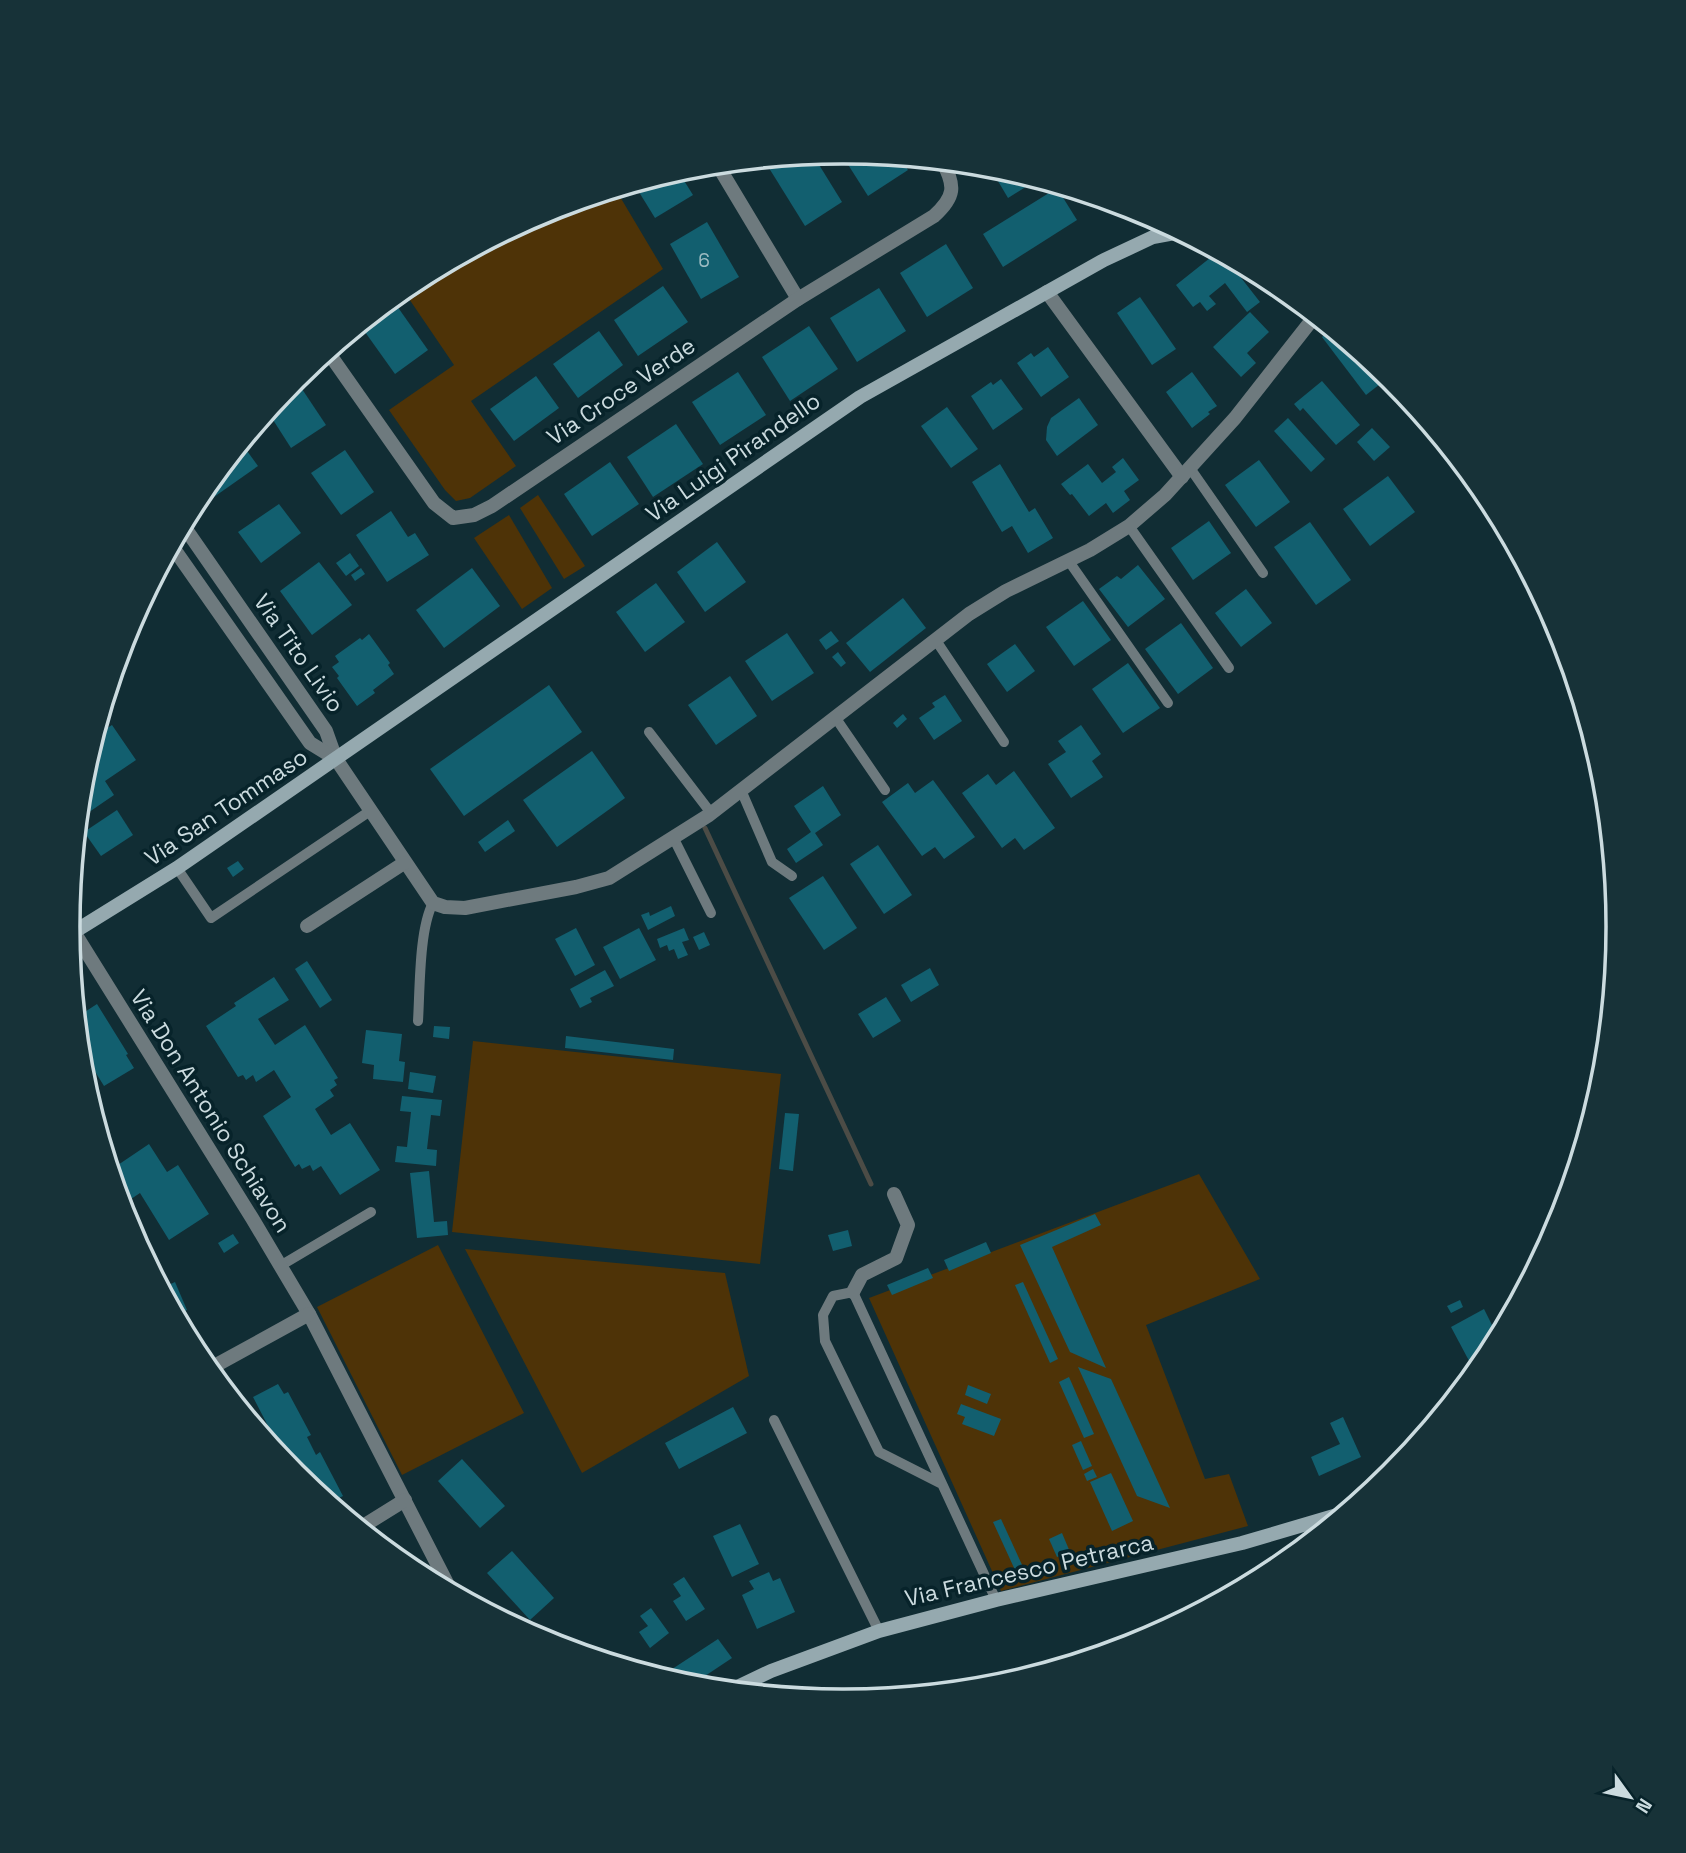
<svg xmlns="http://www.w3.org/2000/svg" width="1686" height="1853" font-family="'Space Grotesk',sans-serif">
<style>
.green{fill:#4e3307}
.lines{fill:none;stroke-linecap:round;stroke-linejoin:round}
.stream{stroke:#4c4c46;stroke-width:5}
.building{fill:#125f6f}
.lane{stroke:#6e7a7e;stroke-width:10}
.street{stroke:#6e7a7e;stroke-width:14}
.secondary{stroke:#95a9af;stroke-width:14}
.labels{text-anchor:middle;stroke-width:7;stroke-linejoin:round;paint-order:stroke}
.number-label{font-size:19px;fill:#9dbcc3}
.street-label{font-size:23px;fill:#cbdbdf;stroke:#07232a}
.rim{fill:none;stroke:#cbdbdf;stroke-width:3.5}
</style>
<rect width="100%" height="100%" fill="#112d34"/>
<!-- green -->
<g class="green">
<path d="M616,190L663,269L471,401L516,466L470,498L456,501L445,490L389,410L454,365L403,290L413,282L547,211Z"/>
<path d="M538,495L585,566L564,579L520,508Z"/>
<path d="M509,515L552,588L522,609L474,538Z"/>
<path d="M473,1041L781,1074L760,1264L452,1232Z"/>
<path d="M1199,1174L1260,1279L1146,1325L1205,1479L1229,1474L1248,1526L1001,1591L869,1298Z"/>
<path d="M438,1245L524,1413L402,1475L317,1307Z"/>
<path d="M465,1249L725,1273L749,1376L582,1473Z"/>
</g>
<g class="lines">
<!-- stream -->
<path class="stream" d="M705,828L871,1184"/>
</g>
<!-- building -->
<g class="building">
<path d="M840,152L899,157L908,170L868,196Z"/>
<path d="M813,155L842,202L805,226L764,160Z"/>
<path d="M989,166L995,167L1037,180L1008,198Z"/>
<path d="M678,171L693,195L655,218L634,184Z"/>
<path d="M1057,188L1077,220L1003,267L983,234Z"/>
<path d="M707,222L739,277L701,299L670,244Z"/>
<path d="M946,244L973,288L927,317L900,273Z"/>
<path d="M1215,254L1224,256L1260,302L1247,312L1225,283L1209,296L1216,304L1207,311L1200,302L1193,307L1176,285Z"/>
<path d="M663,286L688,322L638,356L614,320Z"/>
<path d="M879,288L906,331L857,362L830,318Z"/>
<path d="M1140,297L1176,349L1152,365L1117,313Z"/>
<path d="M392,299L428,350L395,374L360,325Z"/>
<path d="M1250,312L1269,332L1247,353L1256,363L1241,377L1213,347Z"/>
<path d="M809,326L838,369L790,401L762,357Z"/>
<path d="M1331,329L1389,377L1366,395L1322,337Z"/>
<path d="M599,331L623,365L578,398L553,364Z"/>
<path d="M1048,347L1069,377L1041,397L1017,363L1031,353L1034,357Z"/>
<path d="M738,372L766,415L720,445L692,402Z"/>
<path d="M1192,372L1217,406L1208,412L1210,414L1192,428L1166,392Z"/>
<path d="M536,376L559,408L514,441L490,409Z"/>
<path d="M1001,379L1023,409L993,430L971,396L991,382L993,385Z"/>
<path d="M1322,381L1360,425L1336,445L1303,408L1300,411L1294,404Z"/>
<path d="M300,386L326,425L291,448L268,412L276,402Z"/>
<path d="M1079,398L1098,425L1057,456L1046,440L1047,427L1051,418Z"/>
<path d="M947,407L978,449L951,468L921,426Z"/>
<path d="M1288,418L1325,459L1311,472L1274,431Z"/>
<path d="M676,424L703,464L653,497L627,457Z"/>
<path d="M1372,428L1390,447L1374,461L1357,442Z"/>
<path d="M242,444L258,466L214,497L207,486Z"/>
<path d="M345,450L374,492L341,515L311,473Z"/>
<path d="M1123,458L1139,480L1124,491L1130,500L1113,513L1106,503L1089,516L1072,494L1070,495L1061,484L1088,464L1102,483L1116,472L1112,467Z"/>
<path d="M1259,460L1290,502L1256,527L1225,485Z"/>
<path d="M610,462L639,504L592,536L564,494Z"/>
<path d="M1000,464L1029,512L1035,508L1053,538L1028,553L1012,526L1002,532L972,482Z"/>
<path d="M1388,476L1415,512L1370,546L1343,509Z"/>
<path d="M279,504L301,533L261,563L238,532Z"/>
<path d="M391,511L408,537L415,533L429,555L387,582L356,535Z"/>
<path d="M1209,521L1231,553L1193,580L1171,548Z"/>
<path d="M1310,522L1351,580L1316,605L1274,547Z"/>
<path d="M717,542L746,582L705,612L677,572Z"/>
<path d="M350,553L359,566L346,576L336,563Z"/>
<path d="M319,562L352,605L312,635L280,591Z"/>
<path d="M1138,565L1165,599L1128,627L1099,589L1117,576L1121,579Z"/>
<path d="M361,568L365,574L355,581L351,575Z"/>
<path d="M472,568L500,606L444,648L416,610Z"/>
<path d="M656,583L685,622L645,652L616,612Z"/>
<path d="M1246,589L1272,623L1241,647L1215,613Z"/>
<path d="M903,598L926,628L870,672L846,643Z"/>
<path d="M1083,601L1111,640L1074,666L1046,627Z"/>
<path d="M1181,623L1213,668L1178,694L1145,649Z"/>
<path d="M831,631L839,641L826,650L819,640Z"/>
<path d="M787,633L814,673L772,701L745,661Z"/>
<path d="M369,634L390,663L388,665L394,674L373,690L375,693L357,706L337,678L339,676L332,667L339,662L335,656L360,638L362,640Z"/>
<path d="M1015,644L1035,671L1007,692L987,664Z"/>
<path d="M838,652L846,663L841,667L832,657Z"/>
<path d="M1128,663L1160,708L1123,733L1092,689Z"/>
<path d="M730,676L757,716L716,745L688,705Z"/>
<path d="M549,685L582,732L464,816L430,769Z"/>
<path d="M945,695L962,721L934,740L919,718L935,707L932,703Z"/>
<path d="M903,714L907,719L897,728L893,723Z"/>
<path d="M112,725L136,760L105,781L114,795L79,819L83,775L95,736Z"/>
<path d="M1081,725L1101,754L1092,761L1103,777L1071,798L1048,764L1066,752L1058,741Z"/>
<path d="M592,751L625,798L557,847L523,800Z"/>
<path d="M1014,771L1055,828L1024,850L1015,838L1002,848L962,793L988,774L996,785Z"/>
<path d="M933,780L975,837L944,859L935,847L922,856L882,802L908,783L915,793Z"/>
<path d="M823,786L841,815L815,833L823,845L796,863L787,849L811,832L794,806Z"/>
<path d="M117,810L133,835L101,856L84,832Z"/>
<path d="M508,820L515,831L485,852L478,842Z"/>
<path d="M878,845L912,895L884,914L850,864Z"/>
<path d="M238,861L244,869L233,877L227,868Z"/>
<path d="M823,876L857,928L824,950L789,898Z"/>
<path d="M671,906L675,916L648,930L641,915L649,912L650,916Z"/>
<path d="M576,928L595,965L575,976L555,939Z"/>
<path d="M639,928L656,960L620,979L603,947Z"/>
<path d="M684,928L689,940L682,942L688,955L678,959L674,949L669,951L667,945L660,948L657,939Z"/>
<path d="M704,932L710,945L699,950L693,937Z"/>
<path d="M307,961L332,1000L320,1008L295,969Z"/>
<path d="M930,968L939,985L911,1002L901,985Z"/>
<path d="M605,970L614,986L590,998L592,1002L580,1008L570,989Z"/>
<path d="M274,977L289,1000L258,1019L275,1045L305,1025L338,1078L334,1080L337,1085L330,1090L334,1096L315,1109L331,1135L350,1123L380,1170L340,1195L321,1166L313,1171L310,1165L302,1169L299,1164L295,1167L263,1116L291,1097L274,1070L256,1082L253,1075L246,1080L243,1075L238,1077L206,1026L236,1006L234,1003Z"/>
<path d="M886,997L901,1021L873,1038L858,1014Z"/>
<path d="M97,1004L128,1054L126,1055L134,1068L104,1086L91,1065L82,1071L77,1017Z"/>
<path d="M434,1026L450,1027L449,1039L433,1037Z"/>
<path d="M366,1030L402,1034L399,1061L405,1062L403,1082L373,1079L374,1065L362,1063Z"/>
<path d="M566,1036L674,1049L673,1060L565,1048Z"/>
<path d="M410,1072L436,1076L433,1093L408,1089Z"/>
<path d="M402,1096L442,1100L440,1116L431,1115L427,1149L437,1150L436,1166L395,1162L397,1146L407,1147L411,1112L400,1111Z"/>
<path d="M785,1113L799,1114L793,1171L779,1169Z"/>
<path d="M149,1144L167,1172L178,1165L209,1214L169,1240L140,1193L131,1199L112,1169Z"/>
<path d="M429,1171L434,1222L447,1221L448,1235L417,1238L410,1173Z"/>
<path d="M1095,1214L1101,1225L1052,1247L1106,1368L1070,1352L1020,1245Z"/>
<path d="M848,1230L852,1246L833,1251L828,1235Z"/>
<path d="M233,1234L239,1243L224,1253L218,1243Z"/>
<path d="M986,1242L991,1253L949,1271L944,1260Z"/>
<path d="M928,1268L933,1278L892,1295L887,1285Z"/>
<path d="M175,1282L187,1310L176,1315L162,1288Z"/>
<path d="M1023,1282L1058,1359L1050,1363L1015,1285Z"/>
<path d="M1460,1300L1463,1307L1451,1313L1447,1306Z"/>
<path d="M1484,1309L1498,1337L1487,1357L1475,1372L1451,1327Z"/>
<path d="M1078,1367L1111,1379L1170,1508L1137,1496Z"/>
<path d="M1069,1377L1094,1434L1084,1438L1059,1382Z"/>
<path d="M278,1384L284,1394L288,1392L311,1435L307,1437L316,1455L320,1452L343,1496L339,1498L345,1509L340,1511L290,1468L253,1397Z"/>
<path d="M968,1385L991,1394L987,1404L965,1395Z"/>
<path d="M961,1404L1001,1419L994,1436L962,1424L965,1417L957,1414Z"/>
<path d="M733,1407L747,1433L679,1469L665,1443Z"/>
<path d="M1343,1417L1361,1457L1319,1476L1311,1457L1340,1444L1330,1423Z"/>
<path d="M1081,1441L1092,1466L1083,1470L1072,1445Z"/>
<path d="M462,1459L505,1506L480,1528L438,1481Z"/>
<path d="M1093,1469L1097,1477L1087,1481L1084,1474Z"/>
<path d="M1111,1473L1133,1521L1112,1531L1090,1482Z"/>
<path d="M1001,1519L1023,1567L1015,1570L993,1522Z"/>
<path d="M740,1524L759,1564L732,1577L713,1536Z"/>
<path d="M1062,1533L1070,1552L1057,1557L1049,1539Z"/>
<path d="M512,1551L554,1598L530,1620L487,1573Z"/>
<path d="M769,1572L773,1581L780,1578L795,1612L757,1629L742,1595L754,1589L749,1581Z"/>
<path d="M684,1577L705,1609L686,1621L673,1601L681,1596L673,1584Z"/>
<path d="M651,1608L669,1633L650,1648L639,1632L648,1626L640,1616Z"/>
<path d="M718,1639L732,1658L690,1686L660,1677Z"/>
</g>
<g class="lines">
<!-- lane -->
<g class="lane">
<path d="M1190,468L1263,573"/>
<path d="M1129,526L1229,668"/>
<path d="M1068,560L1168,703"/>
<path d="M935,639L1004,742"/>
<path d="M835,717L885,790"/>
<path d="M649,732L711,813"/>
<path d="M741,790L772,862L792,876"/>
<path d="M674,839L711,913"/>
<path d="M177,868L211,918L370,811"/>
<path d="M418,1021C420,989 419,929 433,903"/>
<path d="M280,1266L371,1212"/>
<path d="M774,1420L879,1631"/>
<path d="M942,1484L879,1452L825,1341L823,1315L833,1296L853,1292L996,1600"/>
</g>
<!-- street -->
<g class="street">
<path d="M717,164L798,299"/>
<path d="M1047,292L1182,477"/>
<path d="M328,352L434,503L453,518L474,515L492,506L798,299L934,216C955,197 956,186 942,161"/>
<path d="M183,525L326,731L336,759L433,903L445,907L465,908L576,887L609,878L709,815L969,614L1006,591L1090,550L1129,526L1165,495L1235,418L1315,316"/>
<path d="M172,546L310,743L336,759"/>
<path d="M307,926L404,863"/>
<path d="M74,932L252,1218L309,1314L451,1591"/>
<path d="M853,1292L862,1275L896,1258L908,1225L894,1194"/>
<path d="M209,1369L309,1314"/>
<path d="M360,1528L405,1500"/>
</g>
<!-- secondary -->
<g class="secondary">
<path d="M69,935L177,868L860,397L1104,260L1153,237L1180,232"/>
<path d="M731,1690L771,1671L879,1631L996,1600L1242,1543L1344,1513"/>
</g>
</g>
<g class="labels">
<!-- number labels -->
<g class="number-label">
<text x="704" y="267">6</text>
</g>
<!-- street labels -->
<g class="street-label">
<text transform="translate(621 391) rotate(-34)" y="8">Via Croce Verde</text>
<text transform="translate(733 457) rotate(-35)" y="8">Via Luigi Pirandello</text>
<text transform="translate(299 653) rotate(55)" y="8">Via Tito Livio</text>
<text transform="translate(226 807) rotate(-34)" y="8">Via San Tommaso</text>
<text transform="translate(211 1111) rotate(58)" y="8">Via Don Antonio Schiavon</text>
<text transform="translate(1029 1570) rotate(-13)" y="8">Via Francesco Petrarca</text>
</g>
</g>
<!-- crop -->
<path d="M0 0H1686V1853H0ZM842 164H844A762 762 0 0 1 1606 926V927A762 762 0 0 1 844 1689H842A762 762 0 0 1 80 927V926A762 762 0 0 1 842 164Z" fill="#173238" fill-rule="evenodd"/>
<path class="rim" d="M842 164H844A762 762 0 0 1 1606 926V927A762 762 0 0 1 844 1689H842A762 762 0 0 1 80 927V926A762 762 0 0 1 842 164Z"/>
<!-- north arrow -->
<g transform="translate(1630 1797) rotate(123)" stroke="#07232a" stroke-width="5" paint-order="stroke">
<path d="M0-5L12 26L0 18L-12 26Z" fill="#cbdbdf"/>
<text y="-10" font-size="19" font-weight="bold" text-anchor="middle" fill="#cbdbdf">N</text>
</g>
</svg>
